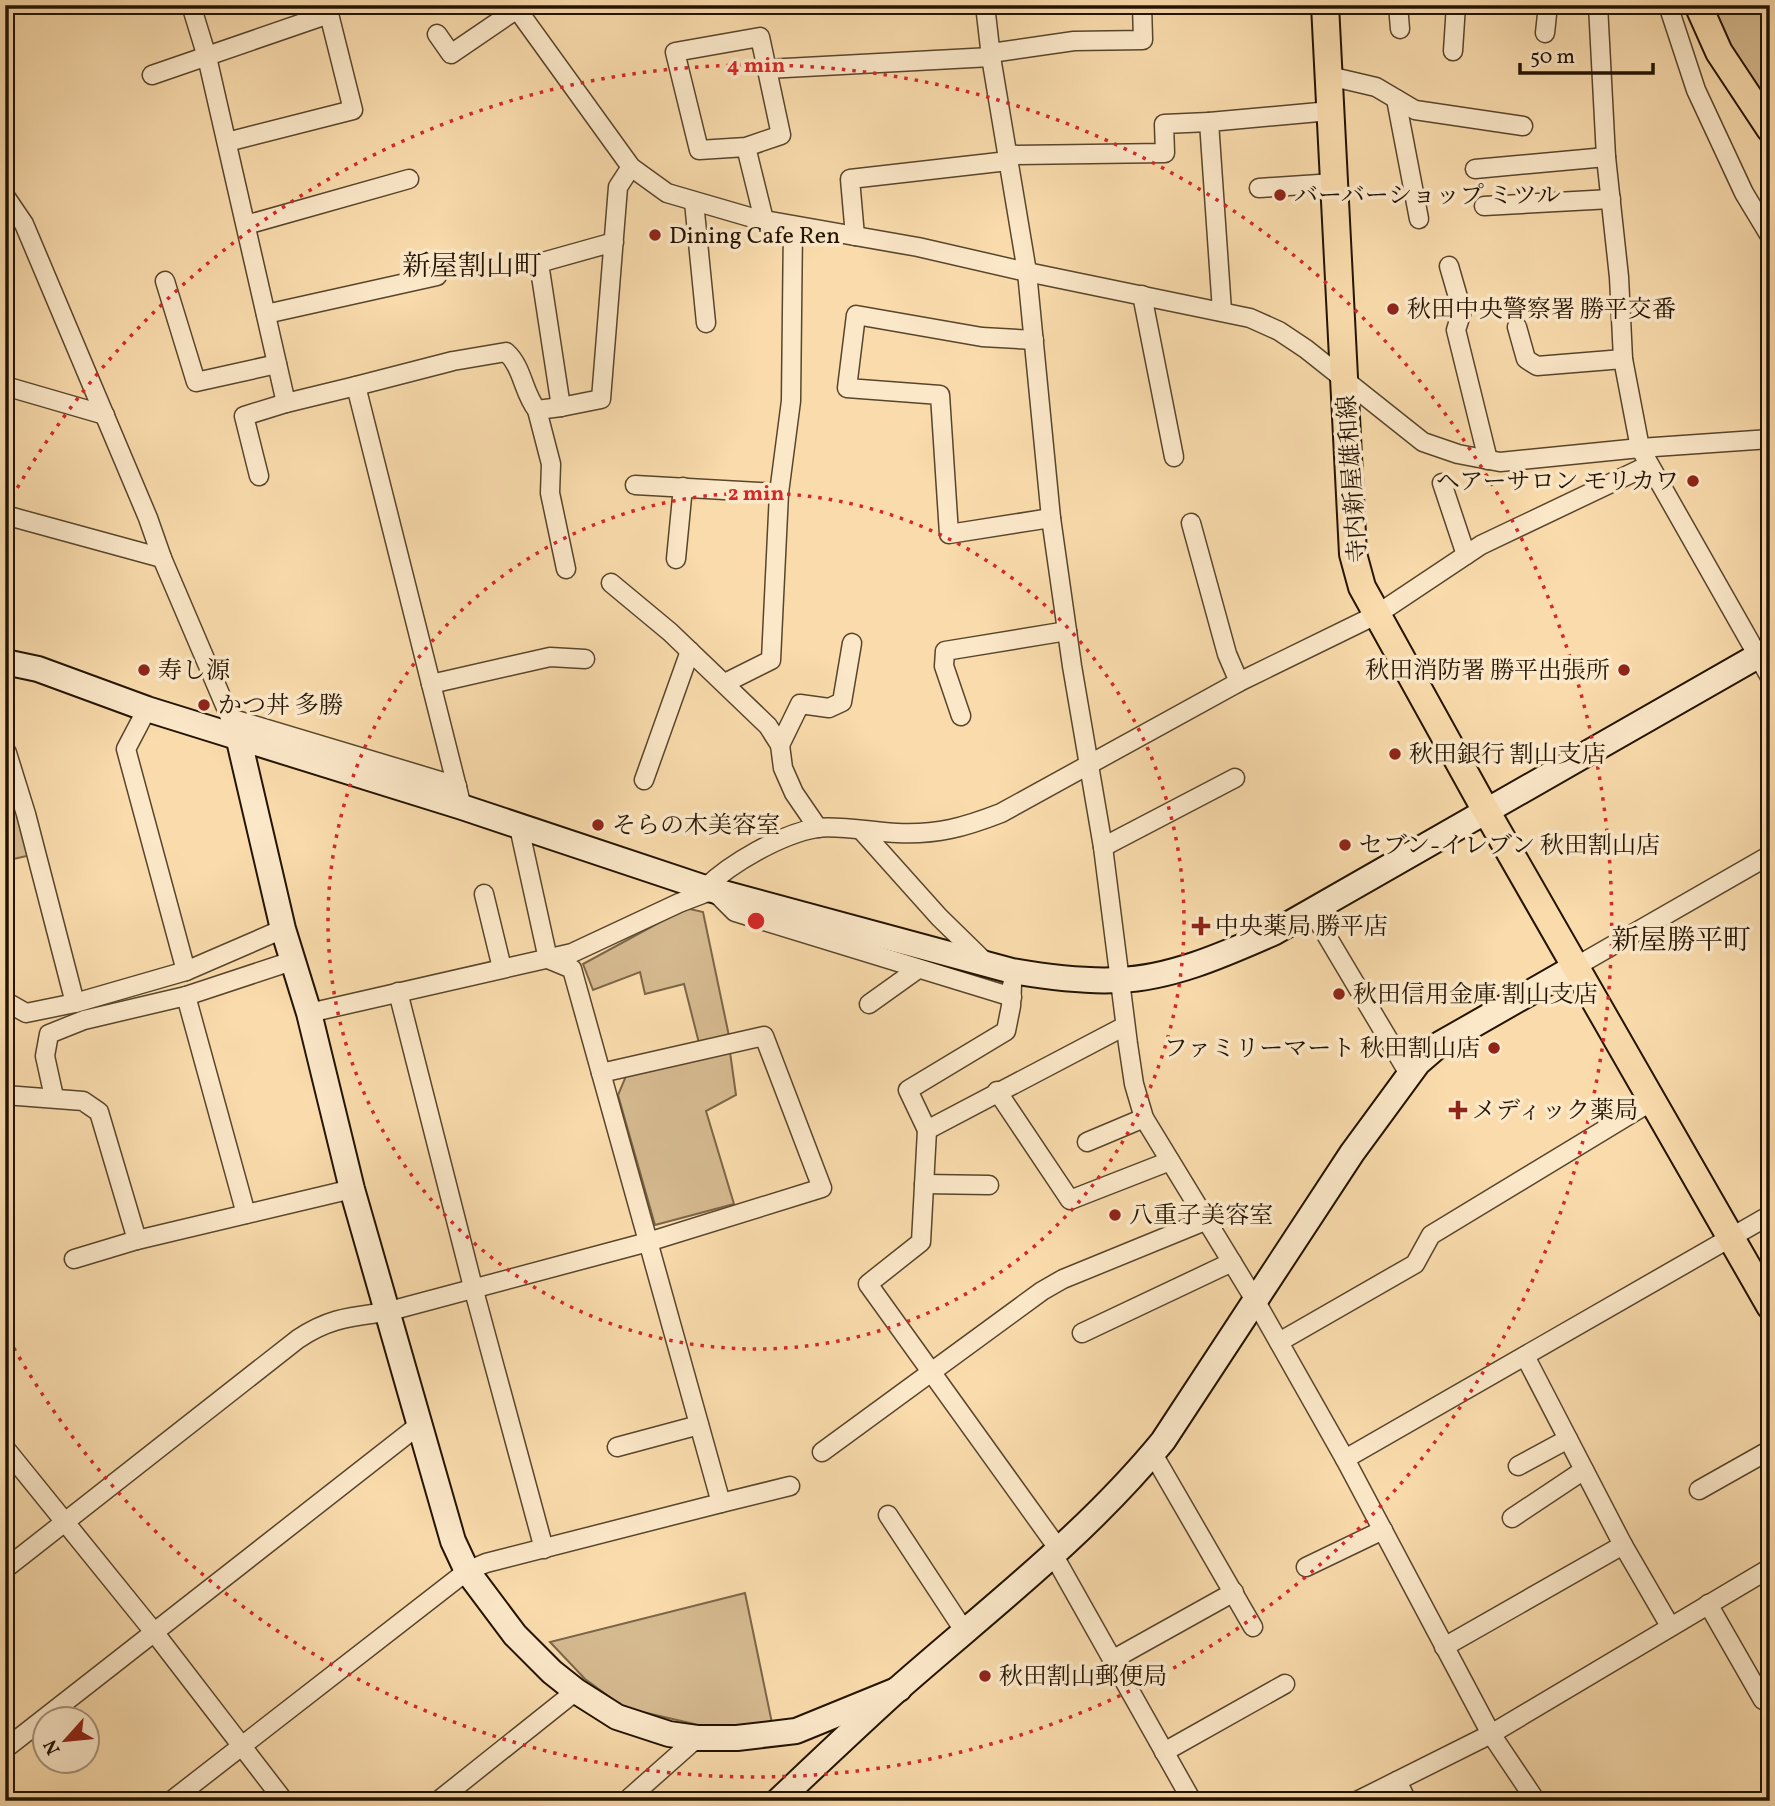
<svg xmlns="http://www.w3.org/2000/svg" width="1775" height="1806" font-family="Vollkorn,'Noto Serif JP',serif">
<style>
.green{fill:#d5b98f;stroke:#7c6648;stroke-width:2}
.lines{fill:none;stroke-linecap:round;stroke-linejoin:round}
.street-casing{stroke:#58452c;stroke-width:21}
.secondary-casing{stroke:#231301;stroke-width:28}
.primary-casing{stroke:#231301;stroke-width:30}
.street{stroke:#fbe8c9;stroke-width:18}
.secondary{stroke:#fbe8c9;stroke-width:24}
.primary{stroke:#f9dbac;stroke-width:26}
.ring{fill:none;stroke:#d62828;stroke-width:3.5;stroke-dasharray:3.5 7}
.poi-dot{fill:#8f2418;stroke:#fbe8c9;stroke-width:2.5}
.labels{text-anchor:middle;stroke-width:7;stroke-linejoin:round;paint-order:stroke}
.poi-label{font-size:24px;fill:#231301;stroke:#fbe8c9;text-anchor:start}
.street-label{font-size:24px;fill:#231301;stroke:#fbe8c9}
.quarter-label{font-size:28px;fill:#231301;stroke:#fbe8c9}
.centre{fill:#d62828;stroke:#fbe8c9;stroke-width:3.5}
.ring-label{font-size:21px;text-anchor:middle;font-weight:bold;fill:#d62828;stroke:#fbe8c9;stroke-width:7;stroke-linejoin:round;paint-order:stroke}
</style>
<rect width="100%" height="100%" fill="#f9dbac"/>
<filter id="stains"><feTurbulence type="fractalNoise" baseFrequency=".00286" numOctaves="4"/><feColorMatrix values="0 0 0 0 .2 0 0 0 0 .09 0 0 0 0 .02 0 0 0 .5 -.17"/></filter>
<radialGradient id="worn" r=".72"><stop offset=".6" stop-color="#630" stop-opacity="0"/><stop offset="1" stop-color="#630" stop-opacity=".3"/></radialGradient>
<!-- green -->
<g class="green">
<path d="M1712,5H1770V111L1725,44Z"/>
<path d="M20,805L31,855L5,861V809Z"/>
<path d="M686,908L703,912L729,1036L699,1043L684,984L645,994L640,972L593,990L583,964Z"/>
<path d="M730,1052L736,1095L706,1111L734,1204L655,1225L618,1095L626,1076Z"/>
<path d="M745,1593L772,1723L716,1729L625,1708L585,1679L550,1642Z"/>
</g>
<g class="lines">
<defs>
<g id="street">
<path d="M191,5L207,57L286,403L356,386L462,807"/>
<path d="M514,5L631,167L667,193L753,218L918,247L1027,272L1250,318L1279,331L1306,349L1423,442L1458,454L1500,462L1640,448L1770,439"/>
<path d="M985,5L991,57L1027,272L1051,518L1072,666L1103,847L1128,1044L1134,1084L1144,1118L1255,1300L1345,1459L1491,1734L1536,1801"/>
<path d="M1398,5L1400,29"/>
<path d="M1598,5L1606,157L1619,277L1623,359L1640,448L1770,677"/>
<path d="M1668,5L1696,90L1744,193L1770,236"/>
<path d="M1545,33L1548,5"/>
<path d="M437,34L451,54L517,9"/>
<path d="M1453,51L1456,5"/>
<path d="M991,53L1074,41L1143,40L1142,5"/>
<path d="M767,69L991,57"/>
<path d="M152,75L329,14L353,110L227,142"/>
<path d="M1329,76L1376,87L1415,110L1523,126"/>
<path d="M1396,99L1419,219"/>
<path d="M746,147L781,135L760,37L675,52L699,150L746,147L764,220"/>
<path d="M1007,155L1165,153L1164,124L1209,122"/>
<path d="M1475,169L1606,157"/>
<path d="M1259,188L1334,183"/>
<path d="M5,196L24,224L148,518L162,558L238,736"/>
<path d="M694,202L706,323"/>
<path d="M1484,206L1611,199"/>
<path d="M246,225L409,179"/>
<path d="M855,236L850,179L1008,161"/>
<path d="M614,242L539,263L561,407L601,399L618,187L631,167"/>
<path d="M1449,266L1462,311L1456,330L1488,460"/>
<path d="M165,281L196,382L277,364"/>
<path d="M1142,295L1174,457"/>
<path d="M1222,311L1209,122L1330,111"/>
<path d="M266,314L437,276"/>
<path d="M1517,327L1526,359L1537,366L1623,359"/>
<path d="M1034,340L982,337L856,315L847,388L940,395L949,534L1051,518"/>
<path d="M5,386L105,415"/>
<path d="M356,386L453,361L506,352C523,367 523,393 537,410L561,407"/>
<path d="M537,410L551,464L550,493L566,569"/>
<path d="M259,476L244,416L286,403"/>
<path d="M1442,483L1466,555"/>
<path d="M635,485L779,493"/>
<path d="M5,515L162,558"/>
<path d="M1191,523L1227,654L1239,682"/>
<path d="M676,559L683,487"/>
<path d="M611,583L670,632L768,726L780,745L783,768L794,793L818,828"/>
<path d="M725,683L771,660L779,493L791,401L793,226"/>
<path d="M431,684L550,657L585,659"/>
<path d="M147,709L126,749L186,971"/>
<path d="M961,716L944,666L945,651L1067,631"/>
<path d="M230,718L457,786"/>
<path d="M780,745L800,704L829,708L842,702L852,643"/>
<path d="M5,752L7,753L26,814L75,1003"/>
<path d="M644,780L690,651"/>
<path d="M862,831L939,917L985,962"/>
<path d="M1103,847L1235,778"/>
<path d="M705,888C731,863 781,834 817,828C837,825 875,832 897,833C937,835 965,827 1001,813L1239,682L1376,615L1481,545L1649,465"/>
<path d="M484,894L502,968"/>
<path d="M1312,911L1409,1074"/>
<path d="M1575,967L1770,855"/>
<path d="M1012,985L1011,1006L1006,1031L908,1090L927,1130L921,1242L868,1284L1060,1551"/>
<path d="M398,992L473,1287L544,1549"/>
<path d="M186,996L246,1214"/>
<path d="M5,1001L26,1013L75,1003L186,971L283,929"/>
<path d="M869,1004L918,969"/>
<path d="M309,1013L572,953L679,903L713,890L735,912L1012,997"/>
<path d="M997,1091L1070,1200L1170,1161"/>
<path d="M5,1095L83,1101L99,1112L137,1240L352,1189"/>
<path d="M54,1097L45,1056L49,1034L84,1020L186,996L292,961"/>
<path d="M927,1130L1125,1026"/>
<path d="M1087,1142L1144,1118"/>
<path d="M924,1184L989,1185"/>
<path d="M74,1259L137,1240"/>
<path d="M1082,1333L1232,1262"/>
<path d="M1279,1342L1415,1264L1431,1235L1652,1101"/>
<path d="M1525,1356L1623,1545L1670,1626"/>
<path d="M617,1447L699,1425"/>
<path d="M5,1448L154,1632L284,1801"/>
<path d="M822,1452L1042,1291L1063,1279L1200,1223"/>
<path d="M1153,1454L1253,1627"/>
<path d="M1345,1459L1770,1215"/>
<path d="M1518,1466L1568,1439"/>
<path d="M1699,1490L1770,1450"/>
<path d="M721,1503L790,1486"/>
<path d="M888,1515L965,1632"/>
<path d="M1512,1518L1584,1470"/>
<path d="M1054,1556L1192,1801"/>
<path d="M1306,1567L1383,1530"/>
<path d="M5,1569L298,1339C329,1318 350,1317 386,1312L648,1242L822,1188L764,1036L601,1073"/>
<path d="M1708,1604L1763,1700"/>
<path d="M1444,1647L1623,1545"/>
<path d="M1112,1660L1234,1592"/>
<path d="M5,1749L419,1425"/>
<path d="M1164,1752L1285,1684"/>
<path d="M1397,1781L1407,1801"/>
<path d="M171,1801L467,1571L486,1563L721,1503L572,969L548,959L519,827"/>
<path d="M438,1801L576,1691"/>
<path d="M626,1801L697,1738"/>
<path d="M1357,1801L1491,1734L1770,1568"/>
</g>
<g id="secondary">
<path d="M5,662L38,669L147,709L462,807L705,888L1012,971C1047,977 1083,982 1119,980C1172,978 1225,954 1273,933L1770,649"/>
<path d="M238,736L283,929L309,1013L352,1189L453,1541L467,1571L515,1635L552,1672L576,1691L617,1717L669,1734L697,1738H737L796,1731L899,1689"/>
<path d="M778,1801C818,1763 858,1725 899,1688C990,1608 1086,1535 1163,1441L1352,1153L1418,1063L1440,1044L1575,967"/>
</g>
<g id="primary">
<path d="M1325,5L1353,554L1362,587L1481,802L1770,1306"/>
<path d="M1698,5L1719,52L1770,129"/>
</g>
</defs>
<!-- street casing -->
<use href="#street" class="street-casing"/>
<!-- secondary casing -->
<use href="#secondary" class="secondary-casing"/>
<!-- primary casing -->
<use href="#primary" class="primary-casing"/>
<!-- street -->
<use href="#street" class="street"/>
<!-- secondary -->
<use href="#secondary" class="secondary"/>
<!-- primary -->
<use href="#primary" class="primary"/>
</g>
<!-- distance rings -->
<g class="ring">
<circle cx="756" cy="921" r="428"/>
<path d="M7 506A856 856 0 1 1 7 1336"/>
</g>
<!-- markers -->
<g class="poi-dot">
<circle cx="1280" cy="195" r="7"/>
<circle cx="655" cy="235" r="7"/>
<circle cx="1393" cy="309" r="7"/>
<circle cx="1693" cy="481" r="7"/>
<circle cx="144" cy="670" r="7"/>
<circle cx="1624" cy="670" r="7"/>
<circle cx="204" cy="705" r="7"/>
<circle cx="1395" cy="754" r="7"/>
<circle cx="598" cy="825" r="7"/>
<circle cx="1345" cy="845" r="7"/>
<path d="M1197.5 915.5h7v7h7v7h-7v7h-7v-7h-7v-7h7z"/>
<circle cx="1339" cy="994" r="7"/>
<circle cx="1494" cy="1048" r="7"/>
<path d="M1454.5 1099.5h7v7h7v7h-7v7h-7v-7h-7v-7h7z"/>
<circle cx="1115" cy="1215" r="7"/>
<circle cx="985" cy="1676" r="7"/>
</g>
<g class="labels">
<!-- poi labels -->
<g class="poi-label">
<text x="1294" y="203">バーバーショップ ミツル</text>
<text x="669" y="243">Dining Cafe Ren</text>
<text x="1407" y="317">秋田中央警察署 勝平交番</text>
<text x="1679" y="489" text-anchor="end">ヘアーサロン モリカワ</text>
<text x="158" y="678">寿し源</text>
<text x="1610" y="678" text-anchor="end">秋田消防署 勝平出張所</text>
<text x="218" y="713">かつ丼 多勝</text>
<text x="1409" y="762">秋田銀行 割山支店</text>
<text x="612" y="833">そらの木美容室</text>
<text x="1359" y="853">セブン-イレブン 秋田割山店</text>
<text x="1215" y="934">中央薬局 勝平店</text>
<text x="1353" y="1002">秋田信用金庫 割山支店</text>
<text x="1480" y="1056" text-anchor="end">ファミリーマート 秋田割山店</text>
<text x="1472" y="1118">メディック薬局</text>
<text x="1129" y="1223">八重子美容室</text>
<text x="999" y="1684">秋田割山郵便局</text>
</g>
<!-- street labels -->
<g class="street-label">
<text transform="translate(1352 479) rotate(-94)" y="8">寺内新屋雄和線</text>
</g>
<!-- quarter labels -->
<g class="quarter-label">
<text x="472" y="275">新屋割山町</text>
<text x="1681" y="949">新屋勝平町</text>
</g>
</g>
<circle cx="756" cy="921" r="10" class="centre"/>
<g class="ring-label">
<text x="756" y="72">4 min</text>
<text x="756" y="500">2 min</text>
</g>
<!-- margin -->
<rect width="1775" height="1806" fill="none" stroke="#f9dbac" stroke-width="28"/>
<rect x="7" y="7" width="1761" height="1792" fill="none" stroke="#231301" stroke-width="3.5"/>
<rect x="14" y="14" width="1747" height="1778" fill="none" stroke="#231301" stroke-width="2"/>
<!-- north arrow -->
<g transform="translate(66 1740) rotate(243)"><circle r="33" fill="#fbe8c9" stroke="#a59379" stroke-width="2"/>
<path d="M0-5L12 26L0 18L-12 26Z" fill="#8f2418"/>
<text y="-10" font-size="19" font-weight="bold" text-anchor="middle" fill="#231301">N</text>
</g>
<!-- scale -->
<path d="M1520 63v10h133v-10" fill="none" stroke="#231301" stroke-width="3.5"/>
<text x="1530" y="63" font-size="21" fill="#231301" stroke="#fbe8c9" stroke-width="5" paint-order="stroke">50 m</text>
<rect width="100%" height="100%" filter="url(#stains)"/>
<rect width="100%" height="100%" fill="url(#worn)"/>
</svg>
